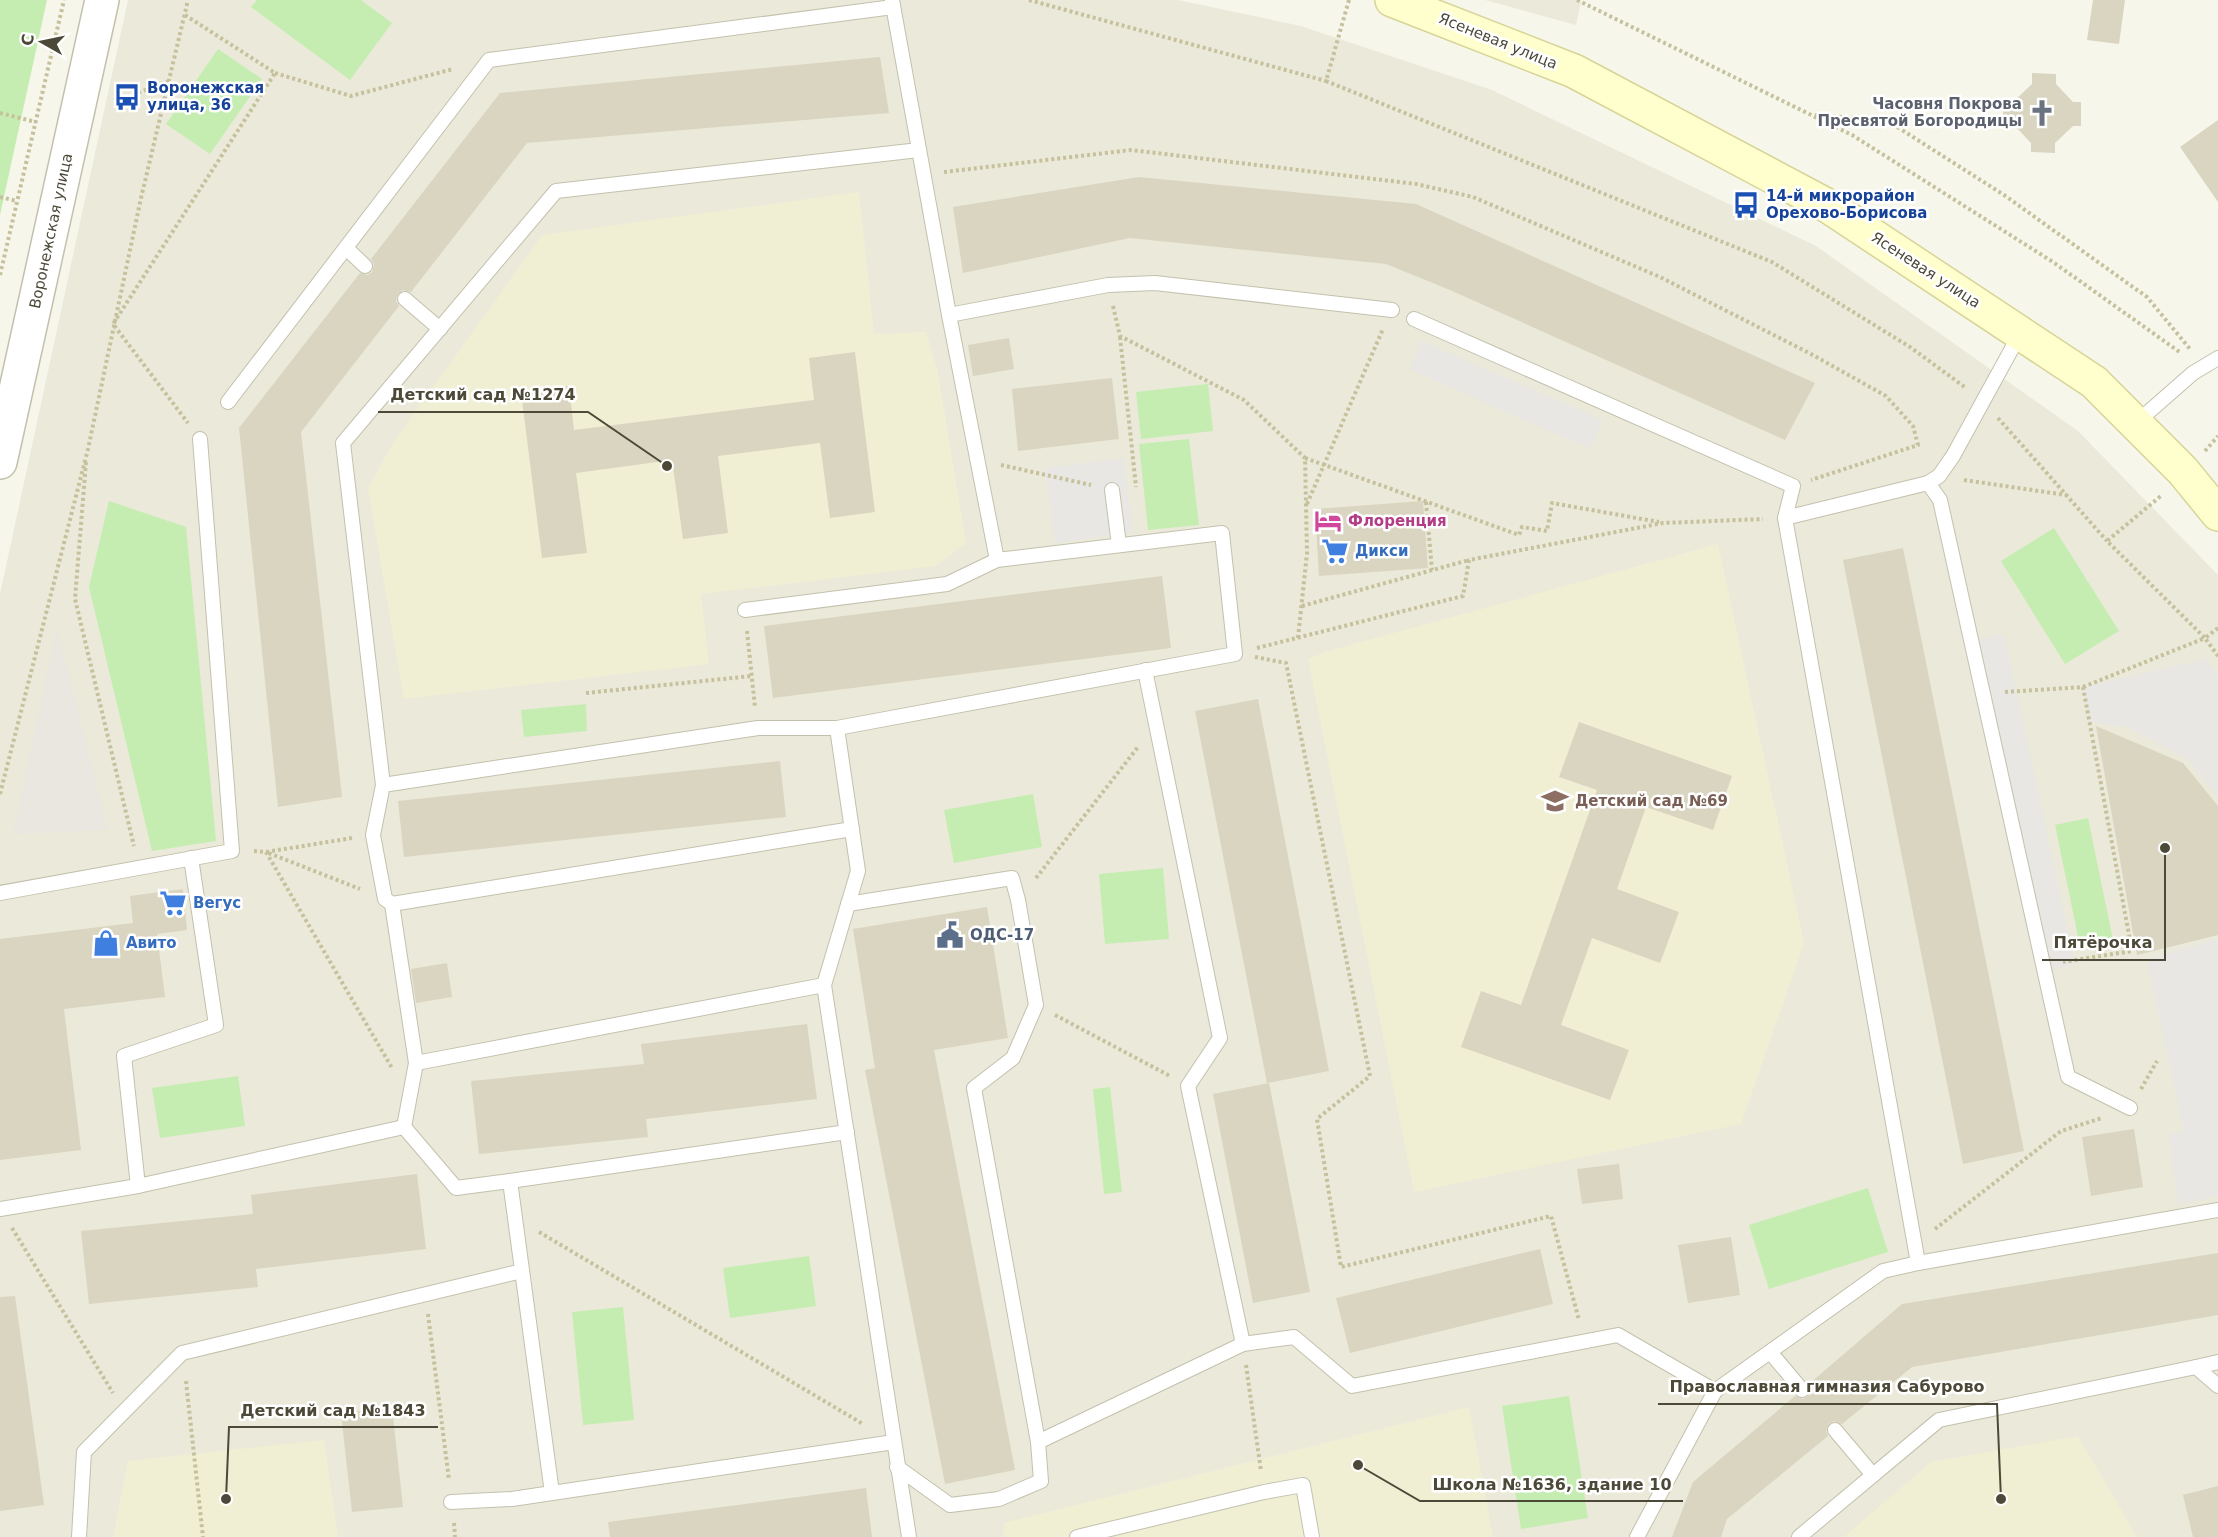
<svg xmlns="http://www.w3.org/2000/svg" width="2218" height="1537" font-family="'DejaVu Sans',sans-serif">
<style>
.residential{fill:#ebe9d9}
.industrial{fill:#e9e7df}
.education{fill:#f0efd4}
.green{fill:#c5edb2}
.parking{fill:#e8e7e3}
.building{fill:#d9d5c0}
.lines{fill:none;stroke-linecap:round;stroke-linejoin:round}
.service-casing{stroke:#c3c1ad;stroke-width:16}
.tertiary-casing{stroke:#c3c1ad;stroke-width:36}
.secondary-casing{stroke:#d6d496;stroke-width:36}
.path{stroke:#c6c19d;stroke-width:4;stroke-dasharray:3 3;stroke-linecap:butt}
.service{stroke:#fff;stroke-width:14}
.tertiary{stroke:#fff;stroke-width:33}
.secondary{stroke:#ffffcd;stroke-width:33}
.labels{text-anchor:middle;stroke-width:5;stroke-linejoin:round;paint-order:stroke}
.street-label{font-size:15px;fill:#4c4938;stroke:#fff}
.transit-label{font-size:15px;font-weight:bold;fill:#164399;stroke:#fff;text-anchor:start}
.worship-label{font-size:15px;font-weight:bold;fill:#5b616d;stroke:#fff;text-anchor:end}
.hotel-label{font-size:15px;font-weight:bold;fill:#b23c85;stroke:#fff;text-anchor:start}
.shop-label{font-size:15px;font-weight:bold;fill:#366cbe;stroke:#fff;text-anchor:start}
.education-label{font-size:15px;font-weight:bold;fill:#785e54;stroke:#fff;text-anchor:start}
.service-label{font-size:15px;font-weight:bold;fill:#4e5e75;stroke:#fff;text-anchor:start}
.leader{fill:none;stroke:#4c4938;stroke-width:2}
.callout-dot{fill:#4c4938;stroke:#fff;stroke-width:2}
.callout-label{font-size:16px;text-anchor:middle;font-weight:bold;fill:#4c4938;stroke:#fff;stroke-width:5;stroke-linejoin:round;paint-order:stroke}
</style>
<rect width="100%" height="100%" fill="#f7f6eb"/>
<!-- residential -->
<g class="residential">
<path d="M128,0H1178L1301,26L1492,90L1816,246L2078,431L2218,575V1537H0V594Z"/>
<path d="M1485,0H1581V2L1576,25Z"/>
</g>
<!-- industrial -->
<path class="industrial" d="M57,626L108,830L13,834Z"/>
<!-- education -->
<g class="education">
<path d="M859,192L874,334L926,332L938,373L966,543L936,566L701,594L709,664L404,699L368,488L393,443L542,235Z"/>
<path d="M1718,544L1804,943L1741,1124L1414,1192L1308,659L1328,651Z"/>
<path d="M1469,1407L1493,1537H1003L1004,1523Z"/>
<path d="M2078,1436L2137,1537H1844L1931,1462Z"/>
<path d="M324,1440L338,1537H113L128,1461Z"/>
</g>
<!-- green -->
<g class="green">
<path d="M0,0H47L0,215Z"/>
<path d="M257,0H361L392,23L350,80L251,7Z"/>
<path d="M218,49L262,79L210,154L166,124Z"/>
<path d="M1208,384L1213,431L1141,439L1136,392Z"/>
<path d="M1189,439L1199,525L1148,530L1139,444Z"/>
<path d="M109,501L186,527L216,841L152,851L89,587Z"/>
<path d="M2054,528L2119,631L2065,664L2001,561Z"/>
<path d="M586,704L587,731L524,737L521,710Z"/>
<path d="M1033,794L1042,847L954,863L944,810Z"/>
<path d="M2088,818L2113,940L2080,946L2055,825Z"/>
<path d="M1163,868L1169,939L1105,944L1099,874Z"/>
<path d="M238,1076L245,1126L160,1138L152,1088Z"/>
<path d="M1110,1087L1122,1192L1104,1194L1093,1089Z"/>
<path d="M1868,1188L1888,1252L1769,1289L1749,1225Z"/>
<path d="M809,1256L816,1306L730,1318L723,1268Z"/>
<path d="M623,1307L634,1420L583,1425L572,1312Z"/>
<path d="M1569,1396L1588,1518L1521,1529L1502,1406Z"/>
</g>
<!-- parking -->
<g class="parking">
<path d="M1421,341L1603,420L1590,449L1409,369Z"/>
<path d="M1123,458L1133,532L1055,543L1045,468Z"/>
<path d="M2004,634L2075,965L2043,972L1972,641Z"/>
<path d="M2206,659L2218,677V798L2189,760L2128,727L2090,722L2083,687Z"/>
<path d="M2218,939V1196L2178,1205L2169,1135L2184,1131L2147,959Z"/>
</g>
<!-- building -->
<g class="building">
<path d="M2093,0H2125L2119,44L2087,40Z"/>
<path d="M880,57L889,113L527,143L411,292L403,290L398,294L396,301L399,306L301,432L342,797L278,807L239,428L360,273L367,275L372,272L374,264L371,259L500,93Z"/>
<path d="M2032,73L2056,74V84L2073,102H2081V126H2073L2055,143V153L2031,152V143L2014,125H2003V101H2014L2032,84Z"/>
<path d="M2218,120V202L2180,147Z"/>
<path d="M1139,177L1416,204L1815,383L1785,440L1450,290L1386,264L1130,238L963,273L953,207Z"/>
<path d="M1009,338L1014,369L973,376L968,345Z"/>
<path d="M855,352L875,512L830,518L820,443L718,456L728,533L683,539L672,460L576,473L587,553L542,558L521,392L569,386L574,430L814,400L809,358Z"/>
<path d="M1112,378L1119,439L1018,451L1012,389Z"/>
<path d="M1423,501L1428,568L1319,576L1315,509Z"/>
<path d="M1903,548L2024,1151L1963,1164L1843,560Z"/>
<path d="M1162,576L1171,648L773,698L764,626Z"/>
<path d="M1258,699L1329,1071L1267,1083L1195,711Z"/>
<path d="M1579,722L1732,776L1713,830L1646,807L1617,889L1679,912L1660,963L1592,938L1561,1025L1629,1050L1610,1100L1461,1047L1481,991L1521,1005L1597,790L1559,777Z"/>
<path d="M2096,726L2183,763L2218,806V935L2137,955Z"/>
<path d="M780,761L786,817L404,857L398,801Z"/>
<path d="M183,889L187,930L157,934L165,997L64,1009L81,1150L0,1160V939L133,923L130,896Z"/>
<path d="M987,907L1008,1038L934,1050L1015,1470L945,1484L865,1070L875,1068L853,929Z"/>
<path d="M447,963L452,997L416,1003L411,969Z"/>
<path d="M807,1024L817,1099L646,1119L648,1137L479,1154L471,1081L644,1064L641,1044Z"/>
<path d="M1269,1083L1310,1292L1253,1303L1213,1094Z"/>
<path d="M2134,1129L2143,1187L2091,1196L2082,1137Z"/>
<path d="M1619,1164L1623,1199L1582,1204L1577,1169Z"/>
<path d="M417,1174L426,1249L256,1269L258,1287L89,1304L81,1231L253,1214L251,1195Z"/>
<path d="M1731,1237L1740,1295L1688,1303L1678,1245Z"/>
<path d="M1540,1249L1553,1304L1350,1353L1336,1298Z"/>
<path d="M2218,1253V1315L1912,1367L1842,1424L1834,1421L1829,1424L1826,1431L1828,1436L1727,1519L1721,1537H1672L1693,1482L1795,1396L1803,1399L1808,1396L1811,1389L1809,1384L1902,1304Z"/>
<path d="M15,1296L44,1505L0,1511V1297Z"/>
<path d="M392,1408L403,1507L352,1512L341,1413Z"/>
<path d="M2218,1486V1537H2193L2183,1495Z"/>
<path d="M866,1488L872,1537H610L608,1522Z"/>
</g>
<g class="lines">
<defs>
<g id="service">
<path d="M892,0L949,315L997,560L1222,533L1235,654L837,728L858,871L824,985L909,1537"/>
<path d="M346,248L365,266"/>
<path d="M405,299L440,329"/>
<path d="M949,315L1108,285L1155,283L1392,310"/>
<path d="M1414,319L1793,486L1785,518"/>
<path d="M228,402L489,60L893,7"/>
<path d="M2136,423L2193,373L2218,358"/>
<path d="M1928,483L1940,500L2068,1077L2130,1108"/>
<path d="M1112,490L1119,545"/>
<path d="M745,610L947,584L997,560"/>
<path d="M1145,670L1220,1038L1188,1086L1243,1344L1294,1337L1352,1386L1618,1335L1715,1391L1883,1271L1918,1263L1785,518L1928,483L1939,476L1953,456L2021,332"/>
<path d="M837,728H758L383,785L373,835L385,899L392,904L852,829"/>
<path d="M383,785L343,443L556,191L919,150"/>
<path d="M0,893L232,851L200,439"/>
<path d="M392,904L416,1063"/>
<path d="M848,904L1012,878L1018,900L1036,1005L1013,1058L974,1088L1038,1442L1041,1481L999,1499L950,1505L897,1467"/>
<path d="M404,1127L416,1063L824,985"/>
<path d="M510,1181L847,1132"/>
<path d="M138,1186L404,1127L456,1188L510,1181L552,1493"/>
<path d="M0,1209L138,1186L124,1056L216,1025L191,858"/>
<path d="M1918,1263L2218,1210"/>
<path d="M1770,1352L1802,1390"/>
<path d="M2218,1362L2196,1367L2218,1386"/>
<path d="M1835,1430L1873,1475"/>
<path d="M1038,1442L1243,1344"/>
<path d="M451,1502L512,1499L894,1442"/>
<path d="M79,1537L84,1452L182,1353L522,1271"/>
<path d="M1077,1537L1264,1492L1303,1485L1312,1537"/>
<path d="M1637,1537L1715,1391"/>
<path d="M1799,1537L1939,1420L2196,1367"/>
</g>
<path id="tertiary" d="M0,462L102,0"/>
<path id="secondary" d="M1392,0L1574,71L1828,206L2094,382L2183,471L2218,514"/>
</defs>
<!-- service casing -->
<use href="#service" class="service-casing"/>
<!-- tertiary casing -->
<use href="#tertiary" class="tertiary-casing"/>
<!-- secondary casing -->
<use href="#secondary" class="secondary-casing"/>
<!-- path -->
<g class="path">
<path d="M1029,0L1326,81"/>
<path d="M1349,0L1326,81L1772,262L1910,347L1966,388"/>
<path d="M1577,0L1852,135L2053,262L2181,353"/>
<path d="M185,15L275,73L113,324L188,423"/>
<path d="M275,73L351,96L453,69"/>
<path d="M127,97L169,81"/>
<path d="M0,113L36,122"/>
<path d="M1815,115L1872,119L1891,123L2004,195L2147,297L2190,349"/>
<path d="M944,172L1131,150L1416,184L1473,197L1660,277L1811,354L1886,396L1913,426L1918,445L1811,480"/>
<path d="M0,197L17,201"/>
<path d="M0,275L64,0"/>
<path d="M1113,306L1120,336L1244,400L1305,458L1307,553L1298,638"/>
<path d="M1120,337L1136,487"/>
<path d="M1998,418L2107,541"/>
<path d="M2205,451L2218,436"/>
<path d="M1305,458L1519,535L1522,527L1547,531L1552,503L1659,522"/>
<path d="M86,462L75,599L134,846"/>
<path d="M1001,465L1091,485"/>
<path d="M1964,480L2066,495"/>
<path d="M1426,502L1432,570"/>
<path d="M1307,504L1383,329"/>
<path d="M1302,606L1469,560"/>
<path d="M2218,628L2205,638L2218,656"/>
<path d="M747,631L755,707"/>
<path d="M1257,648L1463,596L1469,560L1663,523L1763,519"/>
<path d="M1255,657L1286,663L1370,1076L1317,1119L1341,1267L1551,1216L1579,1320"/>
<path d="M2083,687L2205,638L2107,541L2162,495"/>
<path d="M2005,692L2083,687L2132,951L2063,962"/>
<path d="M586,693L752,676"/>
<path d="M0,794L88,449L141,198L188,0"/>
<path d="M352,838L266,852L360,889"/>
<path d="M254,851L266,852L392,1068"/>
<path d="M1036,878L1138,747"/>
<path d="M1055,1015L1170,1076"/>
<path d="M2141,1089L2157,1061"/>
<path d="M12,1228L113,1393"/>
<path d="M1935,1229L2061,1131L2102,1118"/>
<path d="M539,1232L863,1424"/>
<path d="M428,1314L449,1480"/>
<path d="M1246,1365L1261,1471"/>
<path d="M186,1381L203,1537"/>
<path d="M454,1523L455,1537"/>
</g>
<!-- service -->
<use href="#service" class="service"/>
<!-- tertiary -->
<use href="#tertiary" class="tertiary"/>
<!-- secondary -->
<use href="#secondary" class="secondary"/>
</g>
<!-- icons -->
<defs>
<symbol id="bus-bare" viewBox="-9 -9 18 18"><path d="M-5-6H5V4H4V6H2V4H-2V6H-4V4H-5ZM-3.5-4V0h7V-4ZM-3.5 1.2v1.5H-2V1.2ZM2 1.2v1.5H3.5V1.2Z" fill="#1a4fb4" stroke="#fff" stroke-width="2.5" paint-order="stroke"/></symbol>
<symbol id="church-bare" viewBox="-9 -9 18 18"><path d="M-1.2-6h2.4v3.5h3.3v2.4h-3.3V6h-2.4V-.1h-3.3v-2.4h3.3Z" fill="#6b7280" stroke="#fff" stroke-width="2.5" paint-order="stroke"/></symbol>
<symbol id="hotel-bare" viewBox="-9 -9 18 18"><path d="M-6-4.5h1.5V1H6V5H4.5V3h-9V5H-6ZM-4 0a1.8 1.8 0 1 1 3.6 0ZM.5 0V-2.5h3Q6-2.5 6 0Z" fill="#d1479c" stroke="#fff" stroke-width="2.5" paint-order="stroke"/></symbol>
<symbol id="supermarket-bare" viewBox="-9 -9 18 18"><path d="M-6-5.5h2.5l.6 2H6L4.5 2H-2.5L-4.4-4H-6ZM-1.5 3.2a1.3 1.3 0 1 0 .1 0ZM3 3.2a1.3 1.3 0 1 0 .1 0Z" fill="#3f7fe0" stroke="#fff" stroke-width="2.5" paint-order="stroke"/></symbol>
<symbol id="school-bare" viewBox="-9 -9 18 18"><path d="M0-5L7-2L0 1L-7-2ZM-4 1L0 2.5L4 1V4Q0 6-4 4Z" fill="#8d6e63" stroke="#fff" stroke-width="2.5" paint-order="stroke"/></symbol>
<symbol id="civic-bare" viewBox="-9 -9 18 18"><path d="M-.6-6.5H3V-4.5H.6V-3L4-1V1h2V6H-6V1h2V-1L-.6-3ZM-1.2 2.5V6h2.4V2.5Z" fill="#5c6f8a" stroke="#fff" stroke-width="2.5" paint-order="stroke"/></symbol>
<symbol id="shop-bare" viewBox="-9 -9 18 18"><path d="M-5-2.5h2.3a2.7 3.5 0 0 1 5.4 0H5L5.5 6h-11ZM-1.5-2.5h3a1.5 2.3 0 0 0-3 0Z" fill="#3f7fe0" stroke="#fff" stroke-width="2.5" paint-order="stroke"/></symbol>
</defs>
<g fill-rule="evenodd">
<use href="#bus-bare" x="108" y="78" width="38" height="38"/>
<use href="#church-bare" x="2023" y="94" width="38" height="38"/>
<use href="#bus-bare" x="1727" y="186" width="38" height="38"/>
<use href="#hotel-bare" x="1309" y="502" width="38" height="38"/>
<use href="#supermarket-bare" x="1316" y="532" width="38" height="38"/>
<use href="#school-bare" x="1536" y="782" width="38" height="38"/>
<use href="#supermarket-bare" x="154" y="884" width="38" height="38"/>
<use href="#civic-bare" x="931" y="916" width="38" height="38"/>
<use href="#shop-bare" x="87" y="924" width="38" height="38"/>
</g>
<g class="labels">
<!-- street labels -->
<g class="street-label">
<text transform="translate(1498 41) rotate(22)" y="5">Ясеневая улица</text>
<text transform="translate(51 231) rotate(-78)" y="5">Воронежская улица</text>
<text transform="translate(1926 270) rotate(33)" y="5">Ясеневая улица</text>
</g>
<!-- transit labels -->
<g class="transit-label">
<text x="147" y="93">Воронежская<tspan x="147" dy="17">улица, 36</tspan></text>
<text x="1766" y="201">14-й микрорайон<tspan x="1766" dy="17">Орехово-Борисова</tspan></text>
</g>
<!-- worship labels -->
<g class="worship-label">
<text x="2022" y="109">Часовня Покрова<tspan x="2022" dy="17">Пресвятой Богородицы</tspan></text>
</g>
<!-- hotel labels -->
<g class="hotel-label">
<text x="1348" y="526">Флоренция</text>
</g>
<!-- shop labels -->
<g class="shop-label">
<text x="1355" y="556">Дикси</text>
<text x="193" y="908">Вегус</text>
<text x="126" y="948">Авито</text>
</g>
<!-- education labels -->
<g class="education-label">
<text x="1575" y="806">Детский сад №69</text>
</g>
<!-- service labels -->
<g class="service-label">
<text x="970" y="940">ОДС-17</text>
</g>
</g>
<!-- callouts -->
<path class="leader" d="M667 466L588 412H378M2165 848L2165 960H2042M2001 1499L1997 1404H1658M226 1499L229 1427H438M1358 1465L1420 1501H1683"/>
<g class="callout-dot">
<circle cx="667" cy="466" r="6"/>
<circle cx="2165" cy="848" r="6"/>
<circle cx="2001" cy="1499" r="6"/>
<circle cx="226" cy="1499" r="6"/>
<circle cx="1358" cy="1465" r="6"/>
</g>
<g class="callout-label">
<text x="483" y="400">Детский сад №1274</text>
<text x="2103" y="948">Пятёрочка</text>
<text x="1827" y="1392">Православная гимназия Сабурово</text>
<text x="333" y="1416">Детский сад №1843</text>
<text x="1552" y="1490">Школа №1636, здание 10</text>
</g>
<!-- north arrow -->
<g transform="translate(42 42) rotate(279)" stroke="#ffffff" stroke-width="4.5" paint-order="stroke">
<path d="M0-4.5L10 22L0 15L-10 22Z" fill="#4c4938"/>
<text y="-9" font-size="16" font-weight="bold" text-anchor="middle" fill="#4c4938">С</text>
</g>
</svg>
